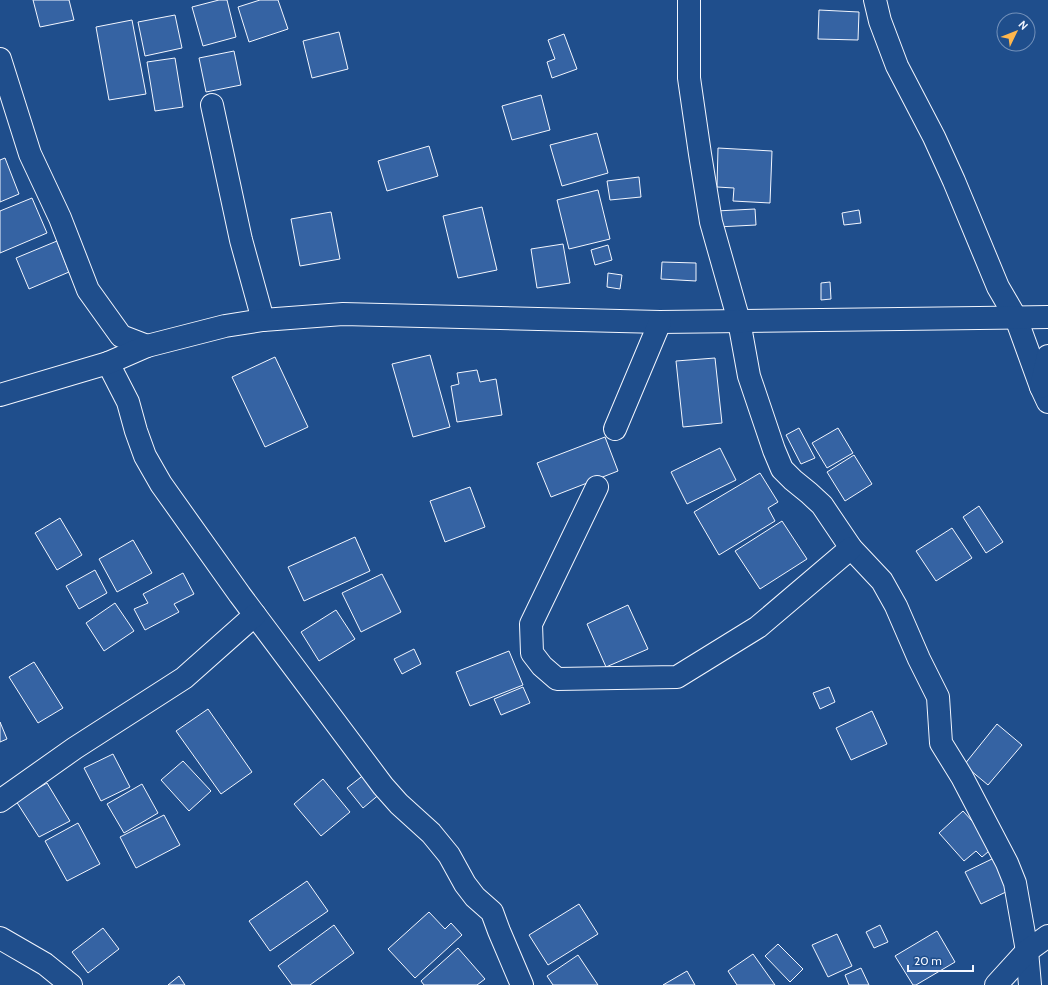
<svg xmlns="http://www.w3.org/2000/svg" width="1048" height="985" font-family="Cabin,sans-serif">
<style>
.building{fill:#3563a3;stroke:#f2f6ff}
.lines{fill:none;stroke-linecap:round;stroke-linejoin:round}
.minor-casing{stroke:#f2f6ff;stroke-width:24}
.minor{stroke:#1f4e8c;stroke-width:22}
</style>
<rect width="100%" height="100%" fill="#1f4e8c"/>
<!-- building -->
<g class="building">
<path d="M33,0H69L74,20L40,27Z"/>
<path d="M219,0H227L236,37L203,46L192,7Z"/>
<path d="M260,0H278L288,29L249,42L238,7Z"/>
<path d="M819,10L859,12L858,40L818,39Z"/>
<path d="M175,15L182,48L145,56L138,22Z"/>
<path d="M132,20L146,94L109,100L96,27Z"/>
<path d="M339,32L348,69L312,78L303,41Z"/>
<path d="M564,34L577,69L552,78L547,62L555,59L548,40Z"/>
<path d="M234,51L241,85L206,92L199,58Z"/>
<path d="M175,58L183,107L155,111L147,62Z"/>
<path d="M541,95L550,130L512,140L502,106Z"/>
<path d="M597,133L608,173L562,186L550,145Z"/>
<path d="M429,146L438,176L387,191L378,161Z"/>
<path d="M718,148L772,151L770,203L733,201L734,188L717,187Z"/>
<path d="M5,158L19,194L0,202V160Z"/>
<path d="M639,177L641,197L610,200L607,181Z"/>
<path d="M598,190L610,239L569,249L557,200Z"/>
<path d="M32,198L47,233L0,253V211Z"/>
<path d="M482,207L497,270L458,278L443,216Z"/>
<path d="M755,209L756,225L717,227L716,211Z"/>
<path d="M859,210L861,223L844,225L842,213Z"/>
<path d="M331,212L340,259L300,266L291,219Z"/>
<path d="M57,241L69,272L29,289L16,258Z"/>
<path d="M563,244L570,283L537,288L531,249Z"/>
<path d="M608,245L612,260L595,265L591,250Z"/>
<path d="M662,262L696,263V281L661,279Z"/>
<path d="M608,273L622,275L620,289L607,287Z"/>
<path d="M830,282L831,299L821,300V283Z"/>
<path d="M430,355L450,427L413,437L392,364Z"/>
<path d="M275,357L308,427L265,447L232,377Z"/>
<path d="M715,358L722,423L683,427L676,361Z"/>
<path d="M477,370L480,382L496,379L502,415L457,422L451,386L459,384L457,373Z"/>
<path d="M799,428L815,458L801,464L786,435Z"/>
<path d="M838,428L853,453L827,468L812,443Z"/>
<path d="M605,437L618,471L551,497L537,463Z"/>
<path d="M720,448L736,480L687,504L671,472Z"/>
<path d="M854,455L872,484L845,501L827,472Z"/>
<path d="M760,473L778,502L768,508L775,521L719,555L694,512Z"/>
<path d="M470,487L485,527L445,542L430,501Z"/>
<path d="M979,506L1003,542L986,553L963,517Z"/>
<path d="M60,518L82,555L57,570L35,533Z"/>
<path d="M782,521L807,559L760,589L735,551Z"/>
<path d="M952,528L972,558L936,581L916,551Z"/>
<path d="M355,537L370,571L304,601L288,567Z"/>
<path d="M133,540L152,573L117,592L99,559Z"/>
<path d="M95,570L107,593L79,609L66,586Z"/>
<path d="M183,573L194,594L174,604L179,612L145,630L134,609L148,603L143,594Z"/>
<path d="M382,574L401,612L361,632L342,593Z"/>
<path d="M115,603L134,631L104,651L86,623Z"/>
<path d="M628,605L648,649L606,667L587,624Z"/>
<path d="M336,610L355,639L319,661L301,632Z"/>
<path d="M414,649L421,664L402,674L394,659Z"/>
<path d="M509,651L523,685L470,706L456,672Z"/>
<path d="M34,662L63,708L38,723L9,677Z"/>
<path d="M523,687L530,703L501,715L494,699Z"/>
<path d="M829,687L835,702L820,709L813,693Z"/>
<path d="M208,709L252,772L221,794L176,731Z"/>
<path d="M872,711L887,744L851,760L836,728Z"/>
<path d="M0,722L7,739L0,742Z"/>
<path d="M997,724L1022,745L988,785L964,765Z"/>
<path d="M113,754L130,787L101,801L84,768Z"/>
<path d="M183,761L211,791L189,811L161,780Z"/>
<path d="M365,774L381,793L363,808L347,788Z"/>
<path d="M323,779L350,812L321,836L294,804Z"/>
<path d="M47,783L70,821L39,837L16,801Z"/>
<path d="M142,784L158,813L124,833L107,804Z"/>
<path d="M963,811L995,846L982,857L976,851L964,861L939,833Z"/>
<path d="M164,815L180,845L136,868L120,837Z"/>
<path d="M78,823L100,864L67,881L45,841Z"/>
<path d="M994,858L1010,890L981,904L965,872Z"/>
<path d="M307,881L328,911L270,951L249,921Z"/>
<path d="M579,904L598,934L548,965L529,935Z"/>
<path d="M429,912L445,929L451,923L462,935L415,978L388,949Z"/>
<path d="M334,925L354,953L310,985H292L278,966Z"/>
<path d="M880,925L888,942L874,948L866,932Z"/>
<path d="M103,928L119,949L88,973L72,952Z"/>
<path d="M937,931L955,962L916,985H913L895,956Z"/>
<path d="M837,934L852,966L828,977L812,945Z"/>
<path d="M778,944L803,969L790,982L765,956Z"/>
<path d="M458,948L485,979L477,985H424L421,981Z"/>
<path d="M753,954L775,985H737L728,971Z"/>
<path d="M578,955L598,985H553L547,976Z"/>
<path d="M861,968L869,985H849L845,975Z"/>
<path d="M687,971L695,985H663Z"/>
<path d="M179,976L185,985H168Z"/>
</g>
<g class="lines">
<defs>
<g id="minor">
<path d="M689,0V78L700,154L711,222L739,321L749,376L774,450L782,469L793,480L809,493L822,505L851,548L882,581L896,606L919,659L938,697L941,743L962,777L1007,863L1015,883L1027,951L1030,985"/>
<path d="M875,0L880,21L897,66L934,137L954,181L998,287L1016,318L1041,387L1048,402"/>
<path d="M0,59L30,154L60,218L88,290L121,336L147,346"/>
<path d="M212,105L241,240L263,320"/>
<path d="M108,363L128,402L136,431L145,456L161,484L240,595L383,786L399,804L431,833L449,855L465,884L475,897L492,912L499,931L522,985"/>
<path d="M1041,387L1048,356"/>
<path d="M0,395L108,363L147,346L225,326L263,320L343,314L660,322L1048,317"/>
<path d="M615,429L660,322"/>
<path d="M597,487L531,624L532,653L542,666L557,679L677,677L758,627L851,548"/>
<path d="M0,801L75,748L184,678L255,615"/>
<path d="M0,938L45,964L71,985"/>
<path d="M996,985L1027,951L1048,936"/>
</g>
</defs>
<!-- minor casing -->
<use href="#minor" class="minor-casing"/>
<!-- minor -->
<use href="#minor" class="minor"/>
</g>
<!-- north arrow -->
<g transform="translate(1016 32) rotate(47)"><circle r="19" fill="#1f4e8c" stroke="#7391ba"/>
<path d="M0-3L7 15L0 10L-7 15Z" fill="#ffb74d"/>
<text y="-6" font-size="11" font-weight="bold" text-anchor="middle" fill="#f2f6ff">N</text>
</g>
<!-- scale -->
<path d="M908 965v6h65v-6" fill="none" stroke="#f2f6ff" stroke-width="2"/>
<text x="914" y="965" font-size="12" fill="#f2f6ff" stroke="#1f4e8c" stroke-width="3" paint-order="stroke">20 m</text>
</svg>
